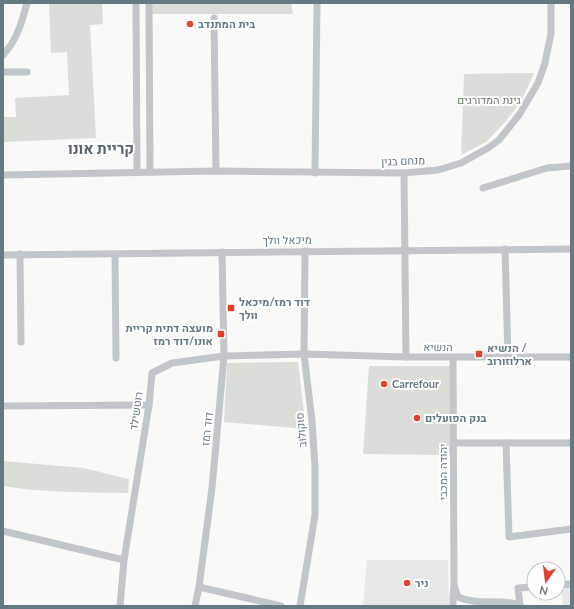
<svg xmlns="http://www.w3.org/2000/svg" width="574" height="609" font-family="Lato,Heebo,sans-serif">
<style>
.built{fill:#e7e9e8}
.green{fill:#daded6}
.lines{fill:none;stroke-linecap:round;stroke-linejoin:round}
.minor{stroke:#c0c6c9;stroke-width:7}
.poi-dot{fill:#e23f2e;stroke:#fff;stroke-width:1.5}
.labels{text-anchor:middle;stroke-width:4;stroke-linejoin:round;paint-order:stroke}
.poi-label{font-size:11px;font-weight:bold;fill:#647981;stroke:#fff;text-anchor:start}
.park-label{font-size:11px;fill:#6a7963;stroke:#fff}
.street-label{font-size:11px;fill:#647981;stroke:#fff}
.district-label{font-size:15px;font-weight:bold;fill:#56666c;stroke:#fff}
</style>
<rect width="100%" height="100%" fill="#f9f9f7"/>
<!-- built -->
<g class="built">
<path d="M367,560H448L449,606H363Z"/>
<path d="M571,587V606H563L561,589Z"/>
</g>
<!-- green -->
<g class="green">
<path d="M49,3H102L103,24L90,25L96,138L3,142V117H16L15,98L69,95L67,52L51,53Z"/>
<path d="M151,3H291L293,14H151Z"/>
<path d="M534,73L521,102L505,122L486,142L461,155L464,74Z"/>
<path d="M298,362L306,429L224,422L227,363Z"/>
<path d="M369,366H451L450,455L363,454Z"/>
<path d="M3,461L83,468L129,479L128,493C86,492 44,493 3,486Z"/>
</g>
<g class="lines">
<!-- minor -->
<g class="minor">
<path d="M136,3L137,172"/>
<path d="M149,3L150,172"/>
<path d="M214,18L216,171"/>
<path d="M3,55C17,40 22,22 27,3"/>
<path d="M3,72H27"/>
<path d="M315,173L317,3"/>
<path d="M404,173L406,357"/>
<path d="M3,175L216,171L404,173L438,170L461,163L488,148L499,140L519,115L538,83L545,63L551,33V3"/>
<path d="M483,188L547,168L571,166"/>
<path d="M505,249L508,358"/>
<path d="M20,254L21,342"/>
<path d="M115,254L116,358"/>
<path d="M3,255L571,249"/>
<path d="M453,358L454,586L453,596V606"/>
<path d="M3,406L149,405"/>
<path d="M454,443H571"/>
<path d="M506,443L509,537L571,529"/>
<path d="M3,531L124,560"/>
<path d="M558,585L571,584"/>
<path d="M199,587L281,606"/>
<path d="M455,588L458,597C478,606 501,598 520,605"/>
<path d="M120,606L124,560L149,405L152,373L172,363L224,356L304,354L406,357H571"/>
<path d="M195,606L199,587L212,488L224,356L222,252"/>
<path d="M300,606L315,515V467L312,421L304,354L305,251"/>
<path d="M520,606L518,588L534,587"/>
</g>
</g>
<!-- markers -->
<g class="poi-dot">
<circle cx="190" cy="24" r="4"/>
<rect x="227" y="304" width="8" height="8" rx="2"/>
<rect x="217" y="330" width="8" height="8" rx="2"/>
<rect x="475" y="350" width="8" height="8" rx="2"/>
<circle cx="384" cy="384" r="4"/>
<circle cx="417" cy="418" r="4"/>
<circle cx="407" cy="583" r="4"/>
</g>
<g class="labels">
<!-- poi labels -->
<g class="poi-label">
<text x="198" y="28">בית המתנדב</text>
<text x="239" y="306">דוד רמז/מיכאל<tspan x="239" dy="13">וולך</tspan></text>
<text x="213" y="332" text-anchor="end">מועצה דתית קריית<tspan x="213" dy="13">אונו/דוד רמז</tspan></text>
<text x="487" y="352">הנשיא /<tspan x="487" dy="13">ארלוזורוב</tspan></text>
<text x="392" y="388">Carrefour</text>
<text x="425" y="422">בנק הפועלים</text>
<text x="415" y="587">ניר</text>
</g>
<!-- park labels -->
<g class="park-label">
<text x="489" y="104">גינת המדורגים</text>
</g>
<!-- street labels -->
<g class="street-label">
<text transform="translate(403 161) rotate(-2)" y="4">מנחם בגין</text>
<text transform="translate(287 240) rotate(-1)" y="4">מיכאל וולך</text>
<text x="438" y="351">הנשיא</text>
<text transform="translate(136 411) rotate(-82)" y="4">רוטשילד</text>
<text transform="translate(207 429) rotate(-84)" y="4">דוד רמז</text>
<text transform="translate(301 430) rotate(-95)" y="4">סוקולוב</text>
<text transform="translate(443 472) rotate(-90)" y="4">יהודה המכבי</text>
</g>
<!-- district labels -->
<g class="district-label">
<text x="101" y="154">קריית אונו</text>
</g>
</g>
<!-- border -->
<rect width="574" height="609" fill="none" stroke="#647981" stroke-width="8"/>
<!-- north arrow -->
<g transform="translate(546 581) rotate(194)"><circle r="19" fill="#ffffff" stroke="#c1c9cd"/>
<path d="M0-3L7 15L0 10L-7 15Z" fill="#e23f2e"/>
<text y="-6" font-size="11" font-weight="bold" text-anchor="middle" fill="#647981">N</text>
</g>
</svg>
